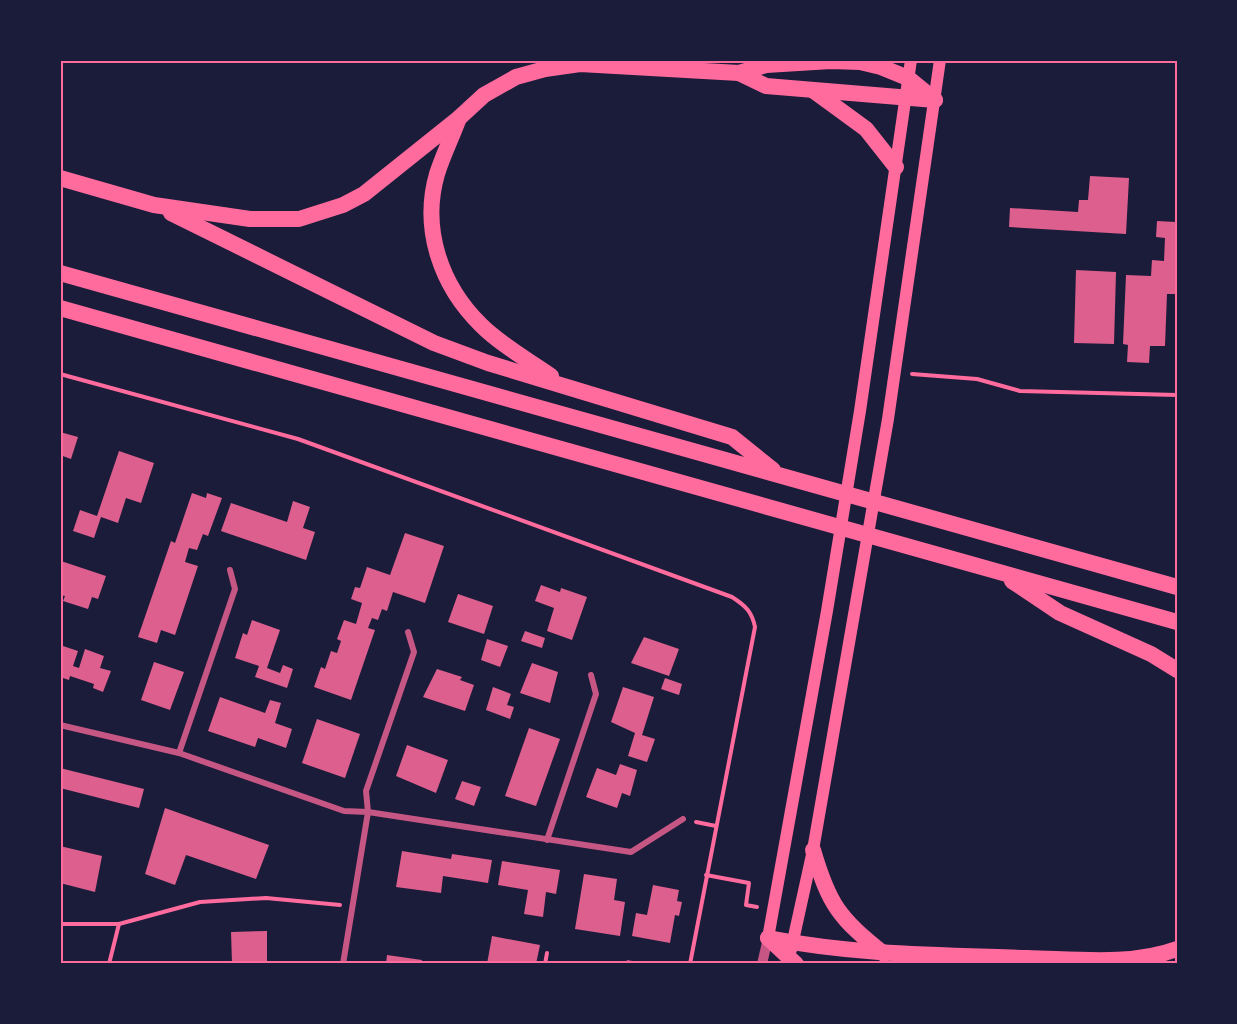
<svg xmlns="http://www.w3.org/2000/svg" width="1237" height="1024" font-family="Mulish,sans-serif">
<style>
.building{fill:#dd5f8e}
.lines{fill:none;stroke-linecap:round;stroke-linejoin:round}
.path{stroke:#ff6b9d;stroke-width:4}
.minor{stroke:#c65784;stroke-width:6}
.tertiary{stroke:#c65784;stroke-width:10}
.secondary{stroke:#ff6b9d;stroke-width:12}
.trunk{stroke:#ff6b9d;stroke-width:16}
.neatline{fill:none;stroke:#ff6b9d;stroke-width:2}
</style>
<rect width="100%" height="100%" fill="#1b1b3a"/>
<!-- building -->
<g class="building">
<path d="M1090,176L1129,178L1126,234L1009,227L1010,208L1078,212L1079,200H1088Z"/>
<path d="M1157,221L1176,222L1177,294H1167L1165,346H1150L1149,363L1127,362L1128,345L1123,344L1126,275L1151,276L1152,260L1164,261L1165,238L1156,237Z"/>
<path d="M1076,270L1116,272L1114,344L1074,343Z"/>
<path d="M60,432L78,437L71,459L60,455Z"/>
<path d="M119,451L154,463L141,503L126,498L118,523L101,517L94,538L73,531L80,510L97,516Z"/>
<path d="M192,493L206,498L207,493L222,498L208,536L203,534L197,550L189,548L185,562L198,566L175,635L161,630L157,643L138,637L171,541L175,543Z"/>
<path d="M293,501L310,507L303,528L315,532L306,560L221,531L231,503L287,522Z"/>
<path d="M405,533L444,546L425,603L393,592L387,611L382,609L378,620L372,618L368,628L375,630L351,700L314,687L321,667L325,669L331,651L337,653L341,641L337,639L344,620L356,624L362,603L351,599L355,587L360,588L367,567L390,575Z"/>
<path d="M61,561L106,576L98,599L92,597L88,609L63,601L65,596L60,595Z"/>
<path d="M541,585L560,592L561,588L587,597L572,640L547,631L554,608L535,601Z"/>
<path d="M458,594L493,606L484,634L448,622Z"/>
<path d="M252,620L280,630L267,668L280,673L283,665L293,669L287,688L255,677L259,666L235,658L243,633L247,635Z"/>
<path d="M525,631L545,638L542,648L521,641Z"/>
<path d="M644,637L679,649L669,676L631,663Z"/>
<path d="M487,639L508,646L500,667L481,660Z"/>
<path d="M60,645L78,651L73,666L79,668L85,649L104,656L100,668L111,671L103,692L93,688L94,684L70,676L69,680L60,677Z"/>
<path d="M154,662L184,672L170,710L141,700Z"/>
<path d="M532,663L558,672L550,703L520,693Z"/>
<path d="M437,669L462,677L460,680L474,685L465,711L423,697Z"/>
<path d="M665,678L682,684L679,695L661,689Z"/>
<path d="M493,687L511,694L507,705L514,707L510,719L486,710Z"/>
<path d="M623,687L654,697L642,735L655,739L647,762L628,756L635,733L611,722Z"/>
<path d="M220,697L265,713L270,700L281,703L275,723L292,729L286,748L258,738L255,747L208,731Z"/>
<path d="M317,719L360,734L345,778L302,763Z"/>
<path d="M529,728L560,739L536,806L505,796Z"/>
<path d="M407,745L448,760L436,793L396,776Z"/>
<path d="M620,764L637,770L630,796L622,793L617,808L586,797L597,768L616,775Z"/>
<path d="M60,768L144,789L139,808L60,788Z"/>
<path d="M462,781L481,787L474,806L455,799Z"/>
<path d="M165,808L269,845L256,879L186,855L175,885L145,874Z"/>
<path d="M60,846L102,856L95,892L60,883Z"/>
<path d="M402,851L451,859L452,854L492,860L488,883L443,876L441,893L396,887Z"/>
<path d="M502,861L560,870L556,894L546,892L543,917L524,914L528,890L498,885Z"/>
<path d="M584,874L617,879L614,900L625,902L620,936L575,929Z"/>
<path d="M653,885L679,890L677,901L682,902L679,916L675,915L670,943L632,936L636,913L647,915Z"/>
<path d="M267,931V964H232L231,932Z"/>
<path d="M492,936L540,945L536,964H487Z"/>
<path d="M387,955L422,960L421,964H386Z"/>
<path d="M627,960L643,963V964H626Z"/>
</g>
<g class="lines">
<!-- path -->
<g class="path">
<path d="M60,374L298,439L732,597C746,606 752,612 755,627L690,964"/>
<path d="M912,374L977,379L1020,391L1177,395"/>
<path d="M696,822L716,826"/>
<path d="M706,875L749,883L746,905L757,907"/>
<path d="M60,924H119L200,902L266,898L340,905"/>
<path d="M109,964L119,924"/>
<path d="M545,964L547,953"/>
</g>
<!-- minor -->
<g class="minor">
<path d="M60,725L179,753L344,811L368,812L631,852L683,819"/>
<path d="M179,753L235,589L230,570"/>
<path d="M547,840L596,694L591,675"/>
<path d="M343,964L368,812L366,791L414,652L408,632"/>
</g>
<!-- tertiary -->
<path class="tertiary" d="M762,964L768,938"/>
<!-- secondary -->
<g class="secondary">
<path d="M768,938L827,611L860,411L911,60"/>
<path d="M791,950L813,850L888,419L940,60"/>
</g>
<!-- trunk -->
<g class="trunk">
<path d="M739,73L766,86L935,100"/>
<path d="M814,91L866,129L896,167"/>
<path d="M459,118C452,137 443,155 437,174C421,229 441,286 481,325C501,345 528,360 551,376"/>
<path d="M60,178L154,205L250,219H299L343,205L364,194L459,118L484,95L516,77L545,69L580,64L739,73L766,65L831,61L860,62L881,67L908,78L935,100"/>
<path d="M171,213L434,343L488,363L732,437L773,470"/>
<path d="M60,273L1177,587"/>
<path d="M60,308L1177,622"/>
<path d="M1012,581L1060,613L1151,654L1177,670"/>
<path d="M813,850C829,905 839,918 884,954"/>
<path d="M768,938C856,955 938,955 1027,958C1075,959 1131,966 1177,949"/>
<path d="M768,938L796,964"/>
</g>
</g>
<!-- border -->
<rect width="1237" height="1024" fill="none" stroke="#1b1b3a" stroke-width="123"/>
<rect x="62" y="62" width="1114" height="900" class="neatline"/>
</svg>
